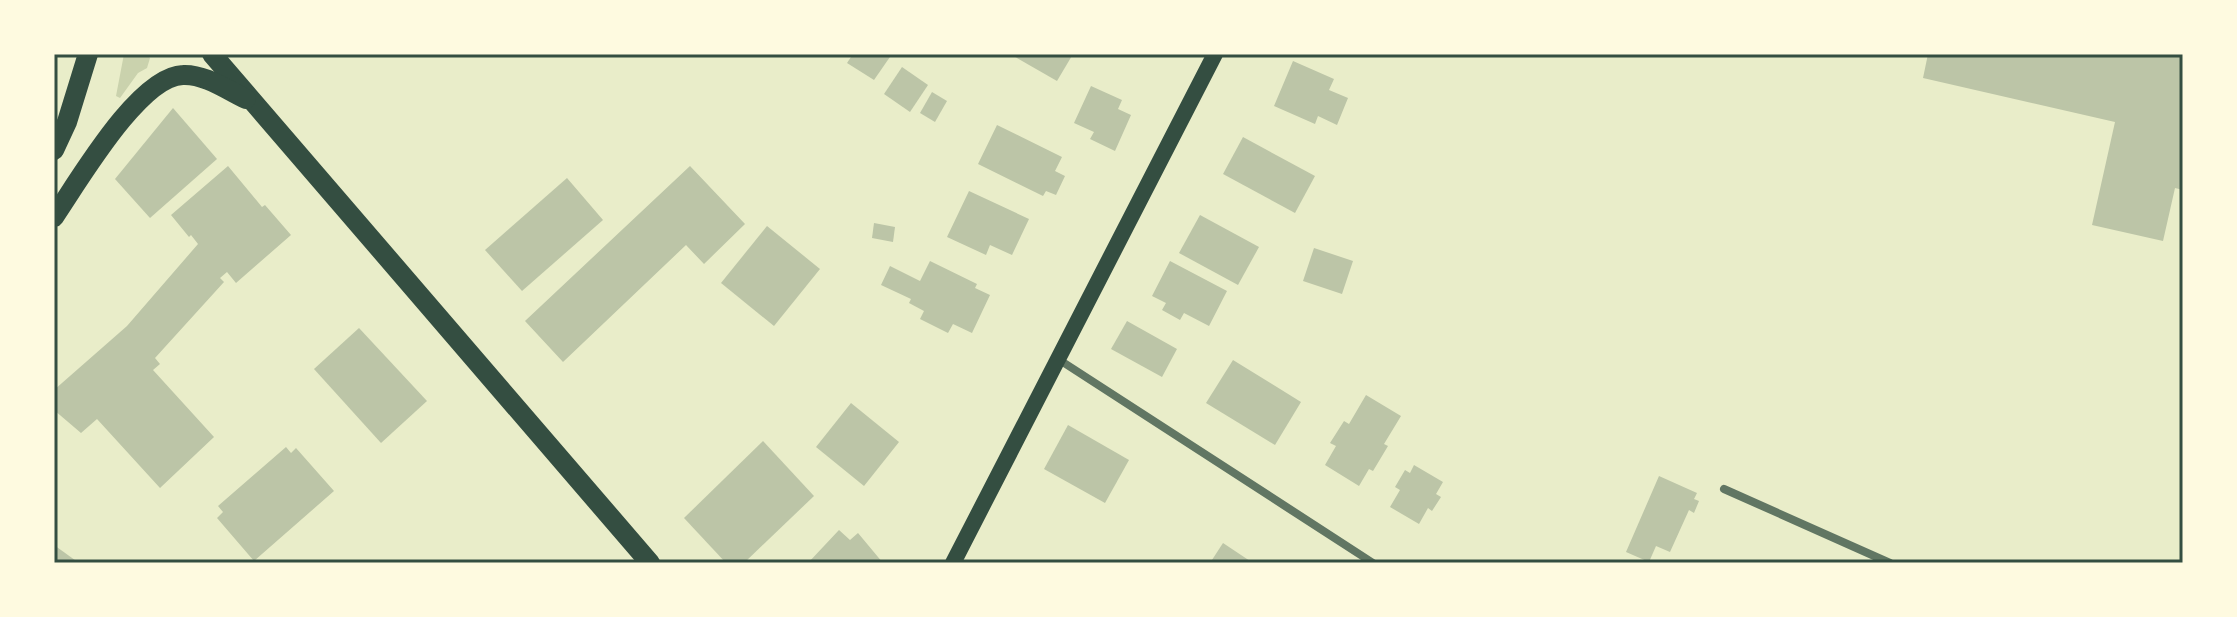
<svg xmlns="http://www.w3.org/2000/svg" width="2237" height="617" font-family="Manrope,sans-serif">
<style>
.green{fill:#cad2ad}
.building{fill:#bcc5a7}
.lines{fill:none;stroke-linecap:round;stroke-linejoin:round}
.minor{stroke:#617663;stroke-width:8}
.secondary{stroke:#344e41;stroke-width:16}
.primary{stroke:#344e41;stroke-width:20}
.neatline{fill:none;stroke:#344e41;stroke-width:3}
</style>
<rect width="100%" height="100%" fill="#e9edc9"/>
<!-- green -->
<path class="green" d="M124,54H146L150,58L147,68L138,73L120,98L116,96Z"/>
<!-- building -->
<g class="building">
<path d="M853,54H892L874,80L847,63Z"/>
<path d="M1010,54H1073L1057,81Z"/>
<path d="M1928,54H2183V190L2175,188L2163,241L2092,225L2115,122L1923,78Z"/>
<path d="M1293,61L1334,79L1329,90L1348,98L1337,125L1318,116L1315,124L1274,106Z"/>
<path d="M902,67L928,85L910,112L884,94Z"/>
<path d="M1091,86L1122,100L1118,109L1131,115L1115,151L1090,139L1094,132L1074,123Z"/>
<path d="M932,92L947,101L935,122L920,113Z"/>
<path d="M173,108L217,159L150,218L115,179Z"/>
<path d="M997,125L1062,157L1055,171L1065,176L1056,195L1046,191L1043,196L978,164Z"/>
<path d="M1243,137L1315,176L1295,213L1223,174Z"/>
<path d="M228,166L262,207L265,205L291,235L236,283L227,272L220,278L224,282L155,358L160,364L153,370L214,437L160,488L97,419L81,433L54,410V390L127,326L198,244L191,235L189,237L171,215Z"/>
<path d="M690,166L745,224L704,264L686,245L563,362L525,321Z"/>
<path d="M567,178L603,220L522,291L485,250Z"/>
<path d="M969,191L1029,219L1012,255L990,245L986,255L947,237Z"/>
<path d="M1200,215L1259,247L1238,285L1179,253Z"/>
<path d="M874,223L895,227L893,242L872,238Z"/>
<path d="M767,226L820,269L774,326L721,283Z"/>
<path d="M1314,248L1353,261L1342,294L1303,281Z"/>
<path d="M930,261L977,284L975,288L990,295L972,333L953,324L948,333L920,319L924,311L909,303L911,299L881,285L890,266L920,281Z"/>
<path d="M1170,261L1227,291L1209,326L1184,313L1180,320L1162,310L1166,303L1152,296Z"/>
<path d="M1127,321L1177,349L1162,377L1111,349Z"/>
<path d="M359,328L427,401L381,443L314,369Z"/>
<path d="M1233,360L1301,402L1275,445L1206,403Z"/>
<path d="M1366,395L1401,416L1384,444L1388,446L1373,471L1369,469L1359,486L1325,465L1336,446L1330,443L1344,421L1349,424Z"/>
<path d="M851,403L899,442L864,486L816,447Z"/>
<path d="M1068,425L1129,460L1105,503L1044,469Z"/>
<path d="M763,441L814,496L744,563H726L684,518Z"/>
<path d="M286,447L291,453L296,448L334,491L254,561L217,518L223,512L218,506Z"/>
<path d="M1414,465L1443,482L1436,494L1441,497L1432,511L1428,508L1419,524L1390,507L1400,490L1395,487L1405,470L1410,473Z"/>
<path d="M1659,476L1697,493L1694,499L1699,501L1694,513L1689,510L1670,552L1656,546L1649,562L1626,552Z"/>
<path d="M839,530L850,540L858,533L883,563H808Z"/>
<path d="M1223,543L1253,563H1210Z"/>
<path d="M54,545L79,563H54Z"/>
</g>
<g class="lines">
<!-- minor -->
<g class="minor">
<path d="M1058,359L1373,563"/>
<path d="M1724,489L1890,563"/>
</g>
<!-- secondary -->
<path class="secondary" d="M953,563L1215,54"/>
<!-- primary -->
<g class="primary">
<path d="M212,54L650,563"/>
<path d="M54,150L67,122L88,54"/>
<path d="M54,217C78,182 139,76 183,75C205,74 227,90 246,99"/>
</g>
</g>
<!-- border -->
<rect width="2237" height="617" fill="none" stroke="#fefae0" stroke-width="112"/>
<rect x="56" y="56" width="2125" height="505" class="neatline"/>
</svg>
